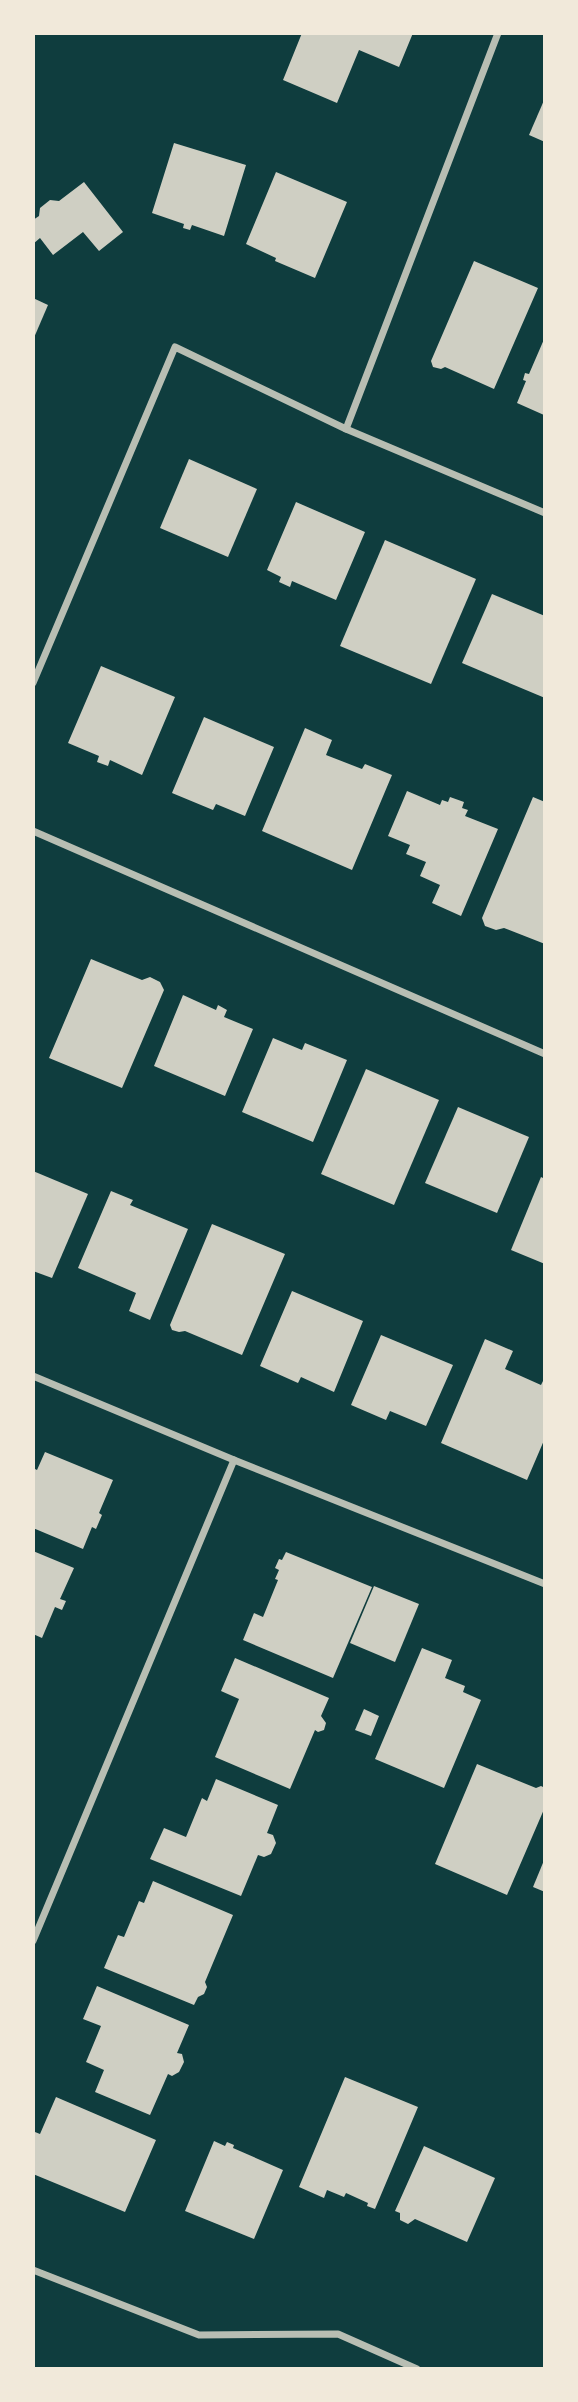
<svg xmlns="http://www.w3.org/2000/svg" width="578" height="2402" font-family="Inter,sans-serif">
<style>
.building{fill:#cfcfc3}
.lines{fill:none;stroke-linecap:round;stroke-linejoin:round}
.minor{stroke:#b8beb3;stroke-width:7}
</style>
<rect width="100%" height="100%" fill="#0f3d3e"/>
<!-- building -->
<g class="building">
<path d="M302,33H413L399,67L359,50L337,103L283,80Z"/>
<path d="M545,98V142L529,135Z"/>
<path d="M174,143L246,165L224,236L192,225L190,230L183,228L184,224L152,213Z"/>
<path d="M276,172L347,202L315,278L275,261L276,258L246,244Z"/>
<path d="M84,182L123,232L99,251L83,232L53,255L40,238L33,244V220L39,216L40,208L50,200L59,201Z"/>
<path d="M474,261L538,288L494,389L445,367L441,369L433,367L431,361Z"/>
<path d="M33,298L48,305L33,340Z"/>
<path d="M545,337V413L544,415L517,403L526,381L523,380L525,373L529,374Z"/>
<path d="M189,459L257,489L228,557L160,528Z"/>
<path d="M296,502L365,532L336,600L292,581L290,587L279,582L281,577L267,570Z"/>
<path d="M385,540L476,579L431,684L340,646Z"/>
<path d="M492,594L545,616V698L462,663Z"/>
<path d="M101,666L175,697L142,775L110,760L108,766L97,762L99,756L68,743Z"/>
<path d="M204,717L274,747L245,816L216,804L213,810L172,793Z"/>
<path d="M305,728L332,740L326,755L362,769L365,764L392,775L352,870L262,831Z"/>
<path d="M407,791L440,805L442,800L448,802L450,797L464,802L462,808L468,810L465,816L498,829L461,916L432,903L440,885L420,876L426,862L406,854L410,845L388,836Z"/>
<path d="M533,797L545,802V944L504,928L496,930L485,926L482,918Z"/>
<path d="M91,959L142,980L150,977L160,982L164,990L122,1088L49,1058Z"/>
<path d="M183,995L216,1010L218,1005L227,1010L224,1017L253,1029L225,1096L154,1066Z"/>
<path d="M273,1038L302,1050L305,1043L347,1060L313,1142L242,1112Z"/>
<path d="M366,1069L439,1100L394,1205L321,1174Z"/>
<path d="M458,1107L529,1137L497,1213L425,1183Z"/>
<path d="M33,1171L88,1194L52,1278L33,1271Z"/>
<path d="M541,1177L545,1179V1264L511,1250Z"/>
<path d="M111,1191L133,1200L130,1205L188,1229L150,1320L129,1311L136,1293L78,1268Z"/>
<path d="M212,1224L285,1254L242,1355L185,1331L179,1332L172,1330L170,1325Z"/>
<path d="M292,1291L363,1321L334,1392L301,1377L298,1383L260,1366Z"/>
<path d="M381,1335L453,1365L426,1426L390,1411L386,1420L351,1405Z"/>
<path d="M485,1339L513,1351L505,1369L541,1385L545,1377V1438L527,1480L441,1443Z"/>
<path d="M45,1452L113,1480L99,1513L102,1515L96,1529L92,1527L83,1549L33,1528V1468L37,1470Z"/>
<path d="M33,1551L74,1568L60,1599L66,1601L62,1610L55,1607L42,1638L33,1634Z"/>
<path d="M286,1552L372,1587L333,1678L243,1640L254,1613L263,1617L278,1580L275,1579L279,1570L275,1568L279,1559L282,1560Z"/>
<path d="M374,1586L419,1604L395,1662L350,1643Z"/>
<path d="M422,1648L452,1660L445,1678L465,1686L463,1692L481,1700L444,1788L375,1759Z"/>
<path d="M235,1658L329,1698L321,1716L326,1723L324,1730L318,1732L315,1730L290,1789L215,1757L239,1699L221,1691Z"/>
<path d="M364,1709L379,1716L371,1736L355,1730Z"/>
<path d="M477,1764L536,1788L541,1786L545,1788V1807L507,1895L435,1864Z"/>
<path d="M216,1779L278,1805L267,1833L273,1835L276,1843L271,1854L264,1857L258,1855L241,1896L150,1859L164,1828L186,1837L202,1798L207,1801Z"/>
<path d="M545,1858V1892L533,1887Z"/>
<path d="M153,1881L233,1915L205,1982L207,1987L204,1994L198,1997L194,2005L104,1968L118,1935L124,1937L139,1901L144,1903Z"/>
<path d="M97,1986L189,2025L177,2053L182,2054L184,2062L179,2072L172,2076L168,2074L150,2115L95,2092L104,2070L86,2062L101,2026L83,2019Z"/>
<path d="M345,2077L418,2107L375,2209L367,2206L368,2203L346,2193L344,2197L327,2190L324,2198L299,2187Z"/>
<path d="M56,2097L156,2140L125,2212L33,2174V2136L35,2132L40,2134Z"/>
<path d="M214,2141L225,2146L227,2142L234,2145L233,2148L283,2170L254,2239L185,2211Z"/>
<path d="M424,2146L495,2178L467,2242L415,2219L408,2224L400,2220V2213L395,2211Z"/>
</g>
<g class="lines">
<!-- minor -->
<g class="minor">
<path d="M346,429L498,33"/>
<path d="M33,683L175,347L346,429L545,513"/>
<path d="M33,831L545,1054"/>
<path d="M33,1376L234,1460L545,1584"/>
<path d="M33,1941L234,1460"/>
<path d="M33,2270L199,2335L338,2334L417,2369"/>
</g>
</g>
<!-- border -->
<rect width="578" height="2402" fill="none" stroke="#f1e9da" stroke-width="70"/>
</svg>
